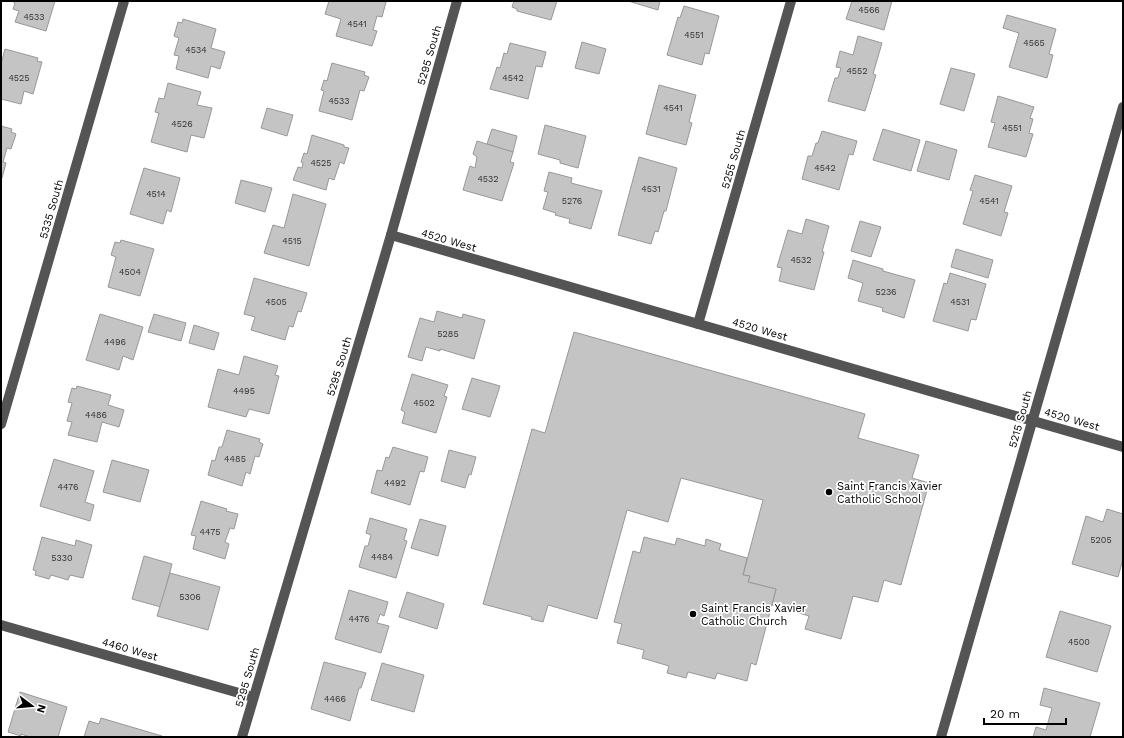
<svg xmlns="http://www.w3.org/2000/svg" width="1124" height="738" font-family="'Work Sans',sans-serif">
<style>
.building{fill:#c4c4c4;stroke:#989898}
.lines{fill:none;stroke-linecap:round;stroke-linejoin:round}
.minor{stroke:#545454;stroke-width:10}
.poi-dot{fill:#000;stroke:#fff;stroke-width:1.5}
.labels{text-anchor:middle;stroke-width:3.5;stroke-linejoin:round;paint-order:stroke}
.number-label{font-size:9px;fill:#313131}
.street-label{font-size:11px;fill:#000;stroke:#fff}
.poi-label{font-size:11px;fill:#000;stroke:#fff;text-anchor:start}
</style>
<rect width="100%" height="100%" fill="#fff"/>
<!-- building -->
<g class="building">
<path d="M12,1H55L46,31L15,22L19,11L13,9L15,3Z"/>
<path d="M329,1H381L386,2L382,17L377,16L373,30L377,31L372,46L336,36L341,19L325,14Z"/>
<path d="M514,1H557L551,20L517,11V9L512,7Z"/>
<path d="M628,1H660L658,10Z"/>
<path d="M852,1H892L884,30L846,19Z"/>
<path d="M684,6L719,16L709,54L705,53L702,65L667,55L678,17L680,18Z"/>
<path d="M1007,15L1056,29L1049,54L1053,55L1047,78L1009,67L1019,33L1003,28Z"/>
<path d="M183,19L216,29L211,48L225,52L220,69L211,66L208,78L176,69L179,56L174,55L179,38L174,36L178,22L182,23Z"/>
<path d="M858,36L882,43L873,74L876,75L865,111L828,101L835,78H838L841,68L836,67L840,51L853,55Z"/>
<path d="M582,42L606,49L599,74L575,68Z"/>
<path d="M510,43L546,52L542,67L536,66L528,99L490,89L497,67L500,68L504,53L507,54Z"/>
<path d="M5,49L38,58L37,61L42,62L33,94L24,91L21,104L1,99V64Z"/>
<path d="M332,63L365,72L364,75L369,77L364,91L360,90L352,120L319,111L324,91L321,90L324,80L327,81Z"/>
<path d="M951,68L975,74L964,111L940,104Z"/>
<path d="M168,83L201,92L197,105L212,108L204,138L191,135L187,152L151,142L159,113L155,112L159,98L164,99Z"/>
<path d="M659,85L696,95L689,122L692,123L686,145L646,134Z"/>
<path d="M998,96L1034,107L1030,118L1033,119L1029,133L1033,134L1026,157L988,147L995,123L991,122Z"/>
<path d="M267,108L293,115L287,136L261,128Z"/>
<path d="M545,125L586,136L578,168L560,163V160L538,154Z"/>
<path d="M1,126L12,129L11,132L16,134L11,149L7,148L3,162L6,163L2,178L1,177Z"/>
<path d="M492,129L517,136L513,152L487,144Z"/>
<path d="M883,129L920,140L911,171L873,160Z"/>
<path d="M822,131L857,141L853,155L849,154L839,190L802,179L808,156H812L816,143H818Z"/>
<path d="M312,135L344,145V147L349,148L344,164L340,162L334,180L329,178L326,190L293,180L298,167L302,168L303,163L301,162L304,153L307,154Z"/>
<path d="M477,141L513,152L510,162L514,163L502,201L463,190L470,166L475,168L477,157L473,154Z"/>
<path d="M926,141L957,150L949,180L917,171Z"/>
<path d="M639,157L677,168L666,211H664L658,232L655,231L651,244L618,235Z"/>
<path d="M144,168L180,178L171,212L167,210L163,224L130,214Z"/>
<path d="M549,172L572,178L571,183L602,191L591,229L569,223L570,219L555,215L556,213L543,209L548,192L544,191Z"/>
<path d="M975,175L1012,186L1004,212L1008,213L1001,236L963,224L973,191L970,190Z"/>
<path d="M241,180L272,188L265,212L235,203Z"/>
<path d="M293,194L326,204L309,266L264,253L273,225L284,228Z"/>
<path d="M806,219L829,226L822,252H824L814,290L779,281L782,268L777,267L788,230L802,234Z"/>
<path d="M860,221L881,227L871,257L851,251Z"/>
<path d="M121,240L154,249L140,296L108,287L116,257L111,255L115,242L120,243Z"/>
<path d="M956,249L993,260L988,278L951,267Z"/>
<path d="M853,260L883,269V271L915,280L904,318L882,311L883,308L858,301L863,283L848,278Z"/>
<path d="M950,273L986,284L976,320L971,319L968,331L933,321L944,283L947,284Z"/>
<path d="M254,278L307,293L301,312L298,311L293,327L289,326L285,340L251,330L255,317L244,314Z"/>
<path d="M437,311L462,318L463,314L485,320L474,359L440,349V351L426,347L422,361L408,357L420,318L434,322Z"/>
<path d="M100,314L143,327L133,360L123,356L119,370L86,360Z"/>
<path d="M154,314L186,323L181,341L148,332Z"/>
<path d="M194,325L219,333L214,350L189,343Z"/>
<path d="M574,332L865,414L858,438L919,455L912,478L929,483L901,585L884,580L878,602L853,596L841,639L805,629L809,616L772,605L776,589L748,582L750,576L743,575L763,500L681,478L668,522L627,510L597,619L548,605L543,622L531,619L532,617L483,604L532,429L545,433Z"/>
<path d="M244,356L278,366L275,375L279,376L269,414L249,409L246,417L208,407L218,369L239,375Z"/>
<path d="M412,374L448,385L444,396L447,397L436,433L402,423L405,412L401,410Z"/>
<path d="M472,378L500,386L490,417L462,409Z"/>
<path d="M77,386L111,395L108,405L124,410L119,427L102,422L97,442L68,435L72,422L67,421L72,403L68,402L72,388L76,389Z"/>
<path d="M227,430L260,439L259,442L263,444L259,457L255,456L250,474L246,472L242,486L208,475L212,460L215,461L219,447H222Z"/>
<path d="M393,447L428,457L424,472L420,471L410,505L371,493L377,470L382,471L386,457L389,458Z"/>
<path d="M449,450L476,457L471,475L469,474L465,488L441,481Z"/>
<path d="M54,459L94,471L85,502L94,505L90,521L40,506Z"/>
<path d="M112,460L149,470L140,502L103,492Z"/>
<path d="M201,501L227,509L226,511L238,514L234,529L230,528L225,542L229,544L225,559L193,549L196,536L191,535Z"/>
<path d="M1107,509L1123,514V559L1118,577L1072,564L1086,516L1103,522Z"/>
<path d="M370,518L407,529L404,540L407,541L396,578L359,567L365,546H368L371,535L366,533Z"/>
<path d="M420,519L446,526L438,556L411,548Z"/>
<path d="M42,537L75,546L76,540L92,545L83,578L70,575L68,580L51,575L49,579L35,575L36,571L33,570Z"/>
<path d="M644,537L675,545L677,538L705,546L706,539L721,544L719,550L747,558L743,575L750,576L748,582L776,589L756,665L751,663L747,681L717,673L715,679L688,672L686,678L667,673L669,666L642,658L644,650L617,643L622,624L614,622L633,551L640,553Z"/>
<path d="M144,556L172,564L161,607L132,599Z"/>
<path d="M170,573L220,587L208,630L157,616Z"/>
<path d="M349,590L388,602L384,616L380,614L377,623L389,626L381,653L335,639Z"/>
<path d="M407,592L444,604L437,629L399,617Z"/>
<path d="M1060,611L1111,626L1097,672L1046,657Z"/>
<path d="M324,662L366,673L361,688H359L350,721L311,709Z"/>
<path d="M382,663L424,675L414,712L371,700Z"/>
<path d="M1044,688L1100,703L1090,737H1033L1036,727L1046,730L1052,708L1040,705Z"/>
<path d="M20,692L67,707L58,737H30L21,734V736L8,732Z"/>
<path d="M101,718L162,736V737H84L89,721L99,724Z"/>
</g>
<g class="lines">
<!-- minor -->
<g class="minor">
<path d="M391,235L1123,447"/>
<path d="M698,324L791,1"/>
<path d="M1,424L124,1"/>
<path d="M1,625L253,697"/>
<path d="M242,737L391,235L457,1"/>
<path d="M941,737L1123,107"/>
</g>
</g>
<!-- markers -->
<g class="poi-dot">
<circle cx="829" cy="492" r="4"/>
<circle cx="693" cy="614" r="4"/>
</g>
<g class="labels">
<!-- number labels -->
<g class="number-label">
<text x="869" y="13">4566</text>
<text x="34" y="20">4533</text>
<text x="357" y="27">4541</text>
<text x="694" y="38">4551</text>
<text x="1034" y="46">4565</text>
<text x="196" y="53">4534</text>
<text x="857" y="74">4552</text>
<text x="19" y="81">4525</text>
<text x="513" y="81">4542</text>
<text x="339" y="104">4533</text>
<text x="673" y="111">4541</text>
<text x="182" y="127">4526</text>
<text x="1012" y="131">4551</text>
<text x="321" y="166">4525</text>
<text x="825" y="171">4542</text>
<text x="488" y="182">4532</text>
<text x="651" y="192">4531</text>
<text x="156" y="197">4514</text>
<text x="572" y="204">5276</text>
<text x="989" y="204">4541</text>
<text x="292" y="244">4515</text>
<text x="801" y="263">4532</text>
<text x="130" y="275">4504</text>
<text x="886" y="295">5236</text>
<text x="276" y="305">4505</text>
<text x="960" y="305">4531</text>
<text x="448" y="337">5285</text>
<text x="115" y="345">4496</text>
<text x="244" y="394">4495</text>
<text x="424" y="406">4502</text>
<text x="96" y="418">4486</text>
<text x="235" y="462">4485</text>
<text x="395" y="486">4492</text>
<text x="68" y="490">4476</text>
<text x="210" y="535">4475</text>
<text x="1101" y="543">5205</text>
<text x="382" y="560">4484</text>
<text x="62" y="561">5330</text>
<text x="190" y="600">5306</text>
<text x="359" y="622">4476</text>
<text x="1079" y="645">4500</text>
<text x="335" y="702">4466</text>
</g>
<!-- street labels -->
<g class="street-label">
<text transform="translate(429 55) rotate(-74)" y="4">5295 South</text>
<text transform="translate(733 159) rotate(-74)" y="4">5255 South</text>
<text transform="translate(51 209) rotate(-74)" y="4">5335 South</text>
<text transform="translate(449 240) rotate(16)" y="4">4520 West</text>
<text transform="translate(760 329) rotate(16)" y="4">4520 West</text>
<text transform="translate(339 366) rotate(-73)" y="4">5295 South</text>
<text transform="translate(1020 419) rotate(-74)" y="4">5215 South</text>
<text transform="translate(1072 419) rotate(16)" y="4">4520 West</text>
<text transform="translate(130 649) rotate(16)" y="4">4460 West</text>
<text transform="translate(247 677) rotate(-74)" y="4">5295 South</text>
</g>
<!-- poi labels -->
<g class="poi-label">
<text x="837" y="490">Saint Francis Xavier<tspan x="837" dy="13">Catholic School</tspan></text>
<text x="701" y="612">Saint Francis Xavier<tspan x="701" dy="13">Catholic Church</tspan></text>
</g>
</g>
<!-- border -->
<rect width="1124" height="738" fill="none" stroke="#000000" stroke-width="4"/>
<!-- north arrow -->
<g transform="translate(32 706) rotate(106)" stroke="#ffffff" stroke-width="3" paint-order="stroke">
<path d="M0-3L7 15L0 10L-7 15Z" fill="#000000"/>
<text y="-6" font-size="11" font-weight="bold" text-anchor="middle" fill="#000000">N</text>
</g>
<!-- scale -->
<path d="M984 718v6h82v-6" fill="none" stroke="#000000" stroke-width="2"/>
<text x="990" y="718" font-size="12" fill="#000000" stroke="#ffffff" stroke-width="3" paint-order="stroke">20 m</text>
</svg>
